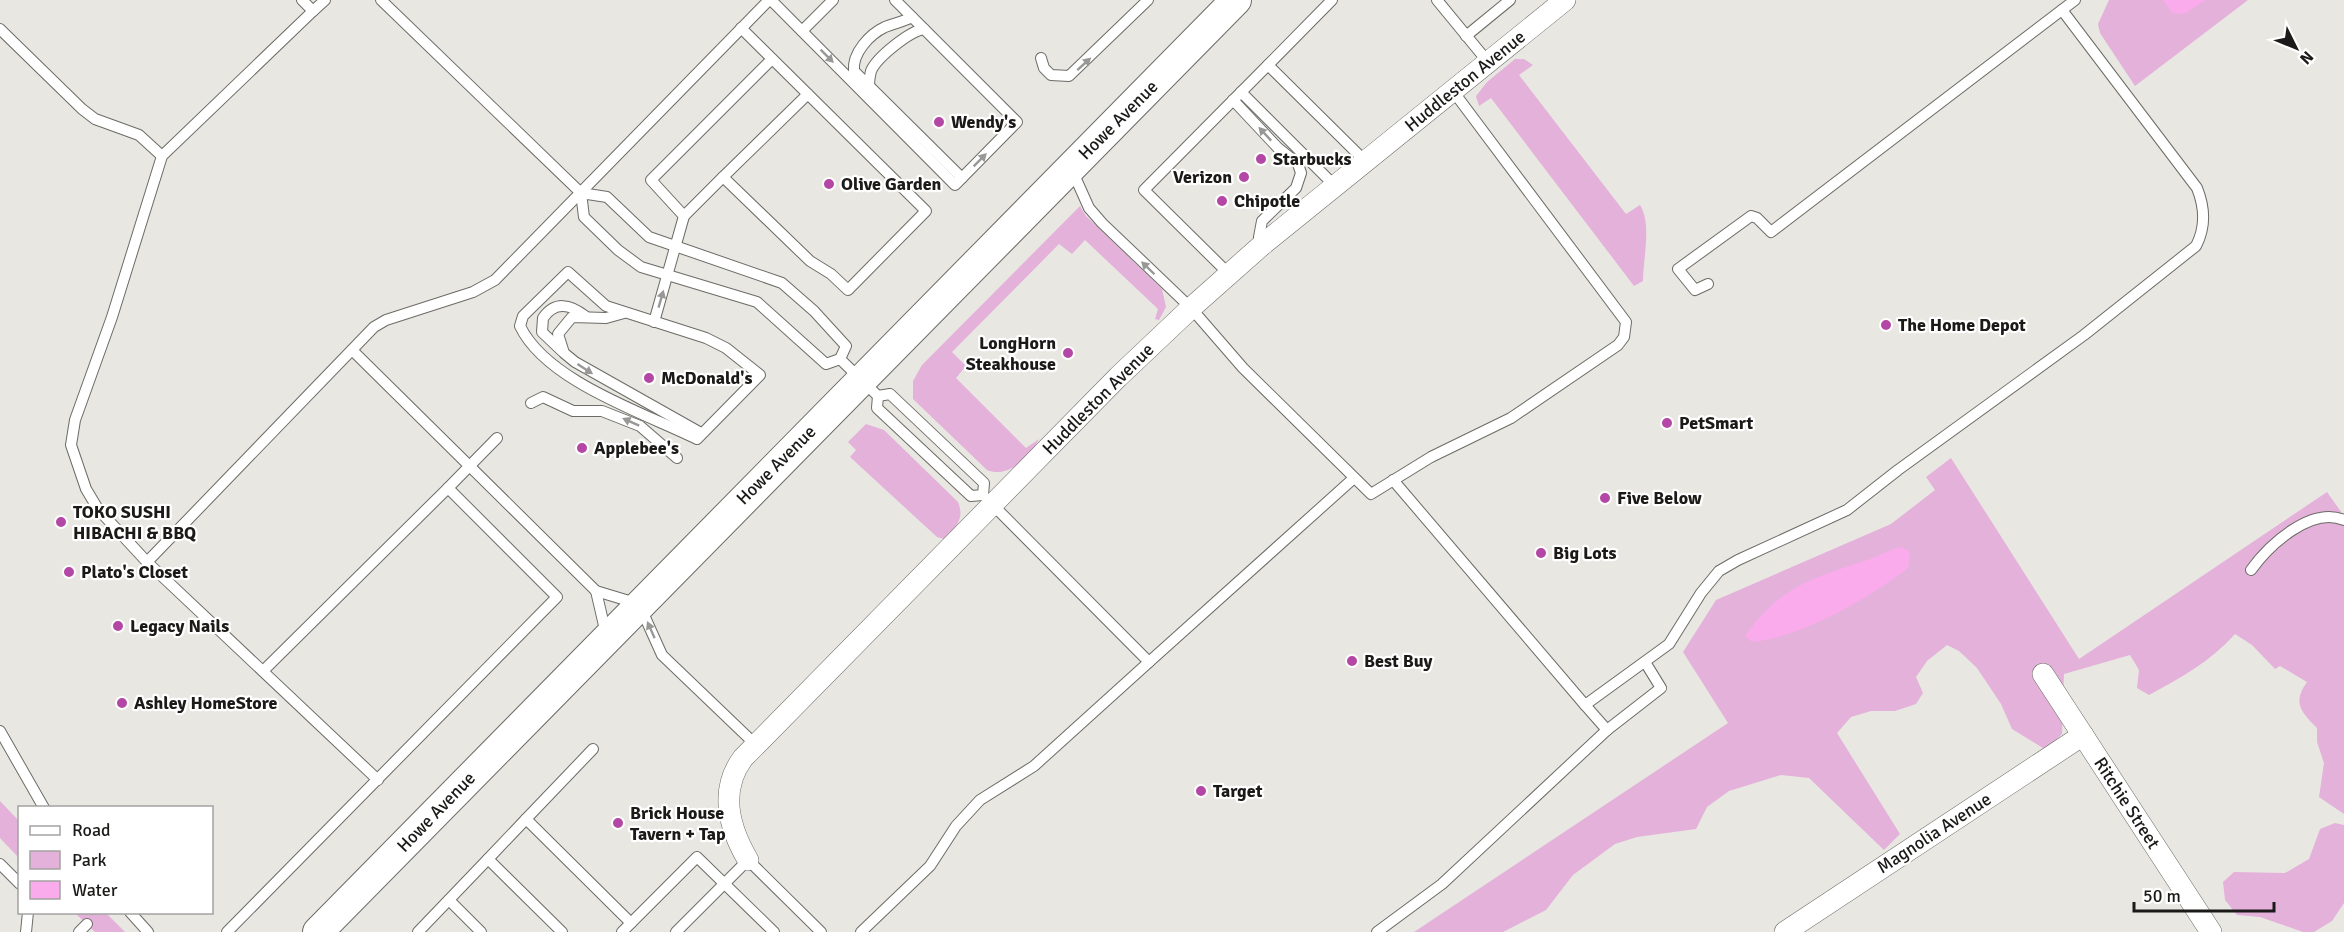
<svg xmlns="http://www.w3.org/2000/svg" width="2344" height="932" font-family="Signika,sans-serif">
<style>
.green{fill:#e4b1da}
.water{fill:#f9abeb}
.lines{fill:none;stroke-linecap:round;stroke-linejoin:round}
.lane-casing{stroke:#6c6b66;stroke-width:12}
.street-casing{stroke:#6c6b66;stroke-width:22}
.secondary-casing{stroke:#6c6b66;stroke-width:32}
.lane{stroke:#fff;stroke-width:10}
.street{stroke:#fff;stroke-width:21}
.secondary{stroke:#fff;stroke-width:30}
.oneway{fill:#989897}
.poi-dot{fill:#b446a5;stroke:#fff;stroke-width:2}
.labels{text-anchor:middle;stroke-width:4.5;stroke-linejoin:round;paint-order:stroke}
.street-label{font-size:18px;fill:#1b1a18;stroke:#fff}
.poi-label{font-size:18px;font-weight:bold;fill:#1b1a18;stroke:#fff;text-anchor:start}
</style>
<rect width="100%" height="100%" fill="#e9e7e2"/>
<!-- green -->
<g class="green">
<path d="M2109,0H2248L2135,86L2100,33L2098,24Z"/>
<path d="M1515,59H1524L1533,65L1519,75L1626,214L1640,205C1652,224 1643,259 1643,281L1634,286L1491,98L1479,106L1476,96L1487,82Z"/>
<path d="M1080,206L1086,216L1162,289L1166,307L1159,320L1155,319L1158,309L1085,240L1072,254L1059,244L952,352L966,366L956,378L1026,448L1039,439C1030,457 1008,479 987,470L913,399V381L922,365Z"/>
<path d="M866,424L884,430L958,502C965,519 956,527 944,539L937,537L850,457L856,450L848,442Z"/>
<path d="M1951,458L2079,659L2327,492L2344,516V814L2319,797L2324,763L2317,742V728C2301,712 2292,703 2307,682L2280,666L2275,669L2252,645L2235,634C2211,661 2181,678 2149,695L2137,688L2139,670L2130,655L2064,674L2062,734L2046,750L2012,729L2001,704L1977,668L1959,651L1947,645L1927,661L1916,677L1923,693L1916,704L1895,711H1871L1851,717L1837,733L1900,834L1884,850L1809,778L1781,775L1729,791L1707,807L1696,829L1637,837L1615,844L1573,875L1546,910L1503,932H1414L1728,723L1683,652L1716,600L1891,524L1935,490L1926,477Z"/>
<path d="M0,801L19,821V858L0,838Z"/>
<path d="M2335,823L2344,825V903L2332,921L2314,932H2303L2260,917L2237,915L2225,900L2223,882L2234,872L2285,873L2309,859L2320,829Z"/>
<path d="M75,913H106L125,932H95Z"/>
</g>
<!-- water -->
<g class="water">
<path d="M2163,0H2206L2184,14L2172,13Z"/>
<path d="M1901,547L1910,552L1908,568C1868,599 1802,637 1752,642L1745,636C1782,585 1811,579 1867,560C1879,556 1888,550 1901,547Z"/>
</g>
<g class="lines">
<defs>
<g id="lane">
<path d="M381,0L581,193"/>
<path d="M771,0L955,185L1017,122L895,0"/>
<path d="M1437,0L1488,62"/>
<path d="M313,11L325,0"/>
<path d="M912,17C903,22 895,23 885,27C870,34 852,53 854,71L962,178"/>
<path d="M741,28L926,211L848,290L831,274L810,261L723,177L808,94"/>
<path d="M0,29L82,109L95,119L139,135L162,156"/>
<path d="M802,31L833,0"/>
<path d="M1466,36L1510,0"/>
<path d="M1041,58L1044,68L1051,75L1069,76L1148,0"/>
<path d="M1268,65L1332,0"/>
<path d="M869,85C869,81 870,75 871,71C877,57 910,31 924,29"/>
<path d="M1241,92L1335,186"/>
<path d="M1233,100L1278,148L1298,164L1301,173L1296,188L1262,221L1259,237L1262,245"/>
<path d="M1072,170L1089,208L1102,223L1191,308L1243,368L1371,494L1431,457L1511,418L1618,345L1624,337L1626,322L1453,91"/>
<path d="M723,177L684,216L651,180L772,59"/>
<path d="M581,193L607,197L649,237L782,283L814,311L846,346L840,359L826,364L757,302L641,267L618,250L584,217Z"/>
<path d="M568,272L606,306L706,338L726,348L760,375L697,439C644,413 546,381 520,326L523,316Z"/>
<path d="M1229,274L1144,190L1268,65L1366,162"/>
<path d="M1708,284L1695,290L1678,269L1751,216L1757,218L1771,232L2075,0"/>
<path d="M624,313L606,318L572,317L558,334L564,353L575,362L701,433"/>
<path d="M654,322L684,216"/>
<path d="M352,350L596,591L639,604L662,655L756,745"/>
<path d="M562,351L542,332L543,318C555,301 570,304 585,316"/>
<path d="M840,359L878,396"/>
<path d="M890,394L984,483L983,495L971,496L877,408L878,396Z"/>
<path d="M531,403L543,397L573,411H602L640,426L677,458"/>
<path d="M1393,480L1585,705L1669,644L1701,593L1719,571L1738,560L1847,510L1898,470L2084,335L2196,246C2206,227 2205,208 2197,188L2062,10"/>
<path d="M448,488L497,438"/>
<path d="M993,505L1149,662L1354,478"/>
<path d="M147,562L98,509L86,489L71,445L75,420L112,317L162,156L313,11L302,0"/>
<path d="M2251,570C2269,545 2311,506 2344,520"/>
<path d="M596,591L606,634"/>
<path d="M1585,705L1607,730L1661,688L1645,662"/>
<path d="M0,731L44,808"/>
<path d="M378,780L147,562L374,327L386,320L473,292L495,280L769,0"/>
<path d="M526,819L593,749"/>
<path d="M488,859L526,819L631,923"/>
<path d="M0,864L20,884"/>
<path d="M449,900L481,932"/>
<path d="M130,912L148,932"/>
<path d="M26,932L28,912"/>
<path d="M79,932L87,924"/>
<path d="M227,932L557,597L448,488L263,671"/>
<path d="M418,932L488,859L562,932"/>
<path d="M622,932L697,857L774,932"/>
<path d="M676,932L748,860L821,932"/>
<path d="M861,932L930,866L956,826L980,800L1034,766L1149,662"/>
<path d="M1377,932L1442,884L1607,730"/>
</g>
<g id="street">
<path d="M2043,674L2211,932"/>
<path d="M748,860C729,828 719,790 743,758L1118,377L1191,308L1262,245L1565,0"/>
<path d="M1785,932L2083,735"/>
</g>
<path id="secondary" d="M318,932L1236,0"/>
</defs>
<!-- lane casing -->
<use href="#lane" class="lane-casing"/>
<!-- street casing -->
<use href="#street" class="street-casing"/>
<!-- secondary casing -->
<use href="#secondary" class="secondary-casing"/>
<!-- lane -->
<use href="#lane" class="lane"/>
<!-- street -->
<use href="#street" class="street"/>
<!-- secondary -->
<use href="#secondary" class="secondary"/>
</g>
<!-- one-way arrows -->
<defs><path id="oneway-solid" d="M-6-.8H1V-3.2L6.5 0L1 3.2V.8H-6Z" transform="scale(1.5)"/></defs>
<g class="oneway">
<use href="#oneway-solid" transform="translate(827 56) rotate(45)"/>
<use href="#oneway-solid" transform="translate(1084 64) rotate(-42)"/>
<use href="#oneway-solid" transform="translate(1265 134) rotate(-133)"/>
<use href="#oneway-solid" transform="translate(980 160) rotate(-45)"/>
<use href="#oneway-solid" transform="translate(1148 268) rotate(-136)"/>
<use href="#oneway-solid" transform="translate(661 299) rotate(-74)"/>
<use href="#oneway-solid" transform="translate(585 369) rotate(33)"/>
<use href="#oneway-solid" transform="translate(631 422) rotate(-156)"/>
<use href="#oneway-solid" transform="translate(651 630) rotate(-114)"/>
</g>
<!-- markers -->
<g class="poi-dot">
<circle cx="939" cy="122" r="6"/>
<circle cx="1261" cy="159" r="6"/>
<circle cx="1244" cy="177" r="6"/>
<circle cx="829" cy="184" r="6"/>
<circle cx="1222" cy="201" r="6"/>
<circle cx="1886" cy="325" r="6"/>
<circle cx="1068" cy="353" r="6"/>
<circle cx="649" cy="378" r="6"/>
<circle cx="1667" cy="423" r="6"/>
<circle cx="582" cy="448" r="6"/>
<circle cx="1605" cy="498" r="6"/>
<circle cx="61" cy="522" r="6"/>
<circle cx="1541" cy="553" r="6"/>
<circle cx="69" cy="572" r="6"/>
<circle cx="118" cy="626" r="6"/>
<circle cx="1352" cy="661" r="6"/>
<circle cx="122" cy="703" r="6"/>
<circle cx="1201" cy="791" r="6"/>
<circle cx="618" cy="823" r="6"/>
</g>
<g class="labels">
<!-- street labels -->
<g class="street-label">
<text transform="translate(1465 81) rotate(-39)" y="6">Huddleston Avenue</text>
<text transform="translate(1118 120) rotate(-45)" y="6">Howe Avenue</text>
<text transform="translate(1098 399) rotate(-45)" y="6">Huddleston Avenue</text>
<text transform="translate(776 465) rotate(-45)" y="6">Howe Avenue</text>
<text transform="translate(2127 803) rotate(57)" y="6">Ritchie Street</text>
<text transform="translate(436 812) rotate(-46)" y="6">Howe Avenue</text>
<text transform="translate(1934 833) rotate(-33)" y="6">Magnolia Avenue</text>
</g>
<!-- poi labels -->
<g class="poi-label">
<text x="951" y="128">Wendy's</text>
<text x="1273" y="165">Starbucks</text>
<text x="1232" y="183" text-anchor="end">Verizon</text>
<text x="841" y="190">Olive Garden</text>
<text x="1234" y="207">Chipotle</text>
<text x="1898" y="331">The Home Depot</text>
<text x="1056" y="349" text-anchor="end">LongHorn<tspan x="1056" dy="21">Steakhouse</tspan></text>
<text x="661" y="384">McDonald's</text>
<text x="1679" y="429">PetSmart</text>
<text x="594" y="454">Applebee's</text>
<text x="1617" y="504">Five Below</text>
<text x="73" y="518">TOKO SUSHI<tspan x="73" dy="21">HIBACHI &amp; BBQ</tspan></text>
<text x="1553" y="559">Big Lots</text>
<text x="81" y="578">Plato's Closet</text>
<text x="130" y="632">Legacy Nails</text>
<text x="1364" y="667">Best Buy</text>
<text x="134" y="709">Ashley HomeStore</text>
<text x="1213" y="797">Target</text>
<text x="630" y="819">Brick House<tspan x="630" dy="21">Tavern + Tap</tspan></text>
</g>
</g>
<!-- legend -->
<rect x="18" y="806" width="195" height="108" fill="#ffffff" stroke="#a4a3a3" stroke-width="1.5"/>
<rect x="30" y="826" width="30" height="9" fill="#ffffff" stroke="#a4a3a3" stroke-width="1.5"/>
<text x="72" y="836" font-size="18" fill="#1b1a18">Road</text>
<rect x="30" y="851" width="30" height="18" fill="#e4b1da" stroke="#a4a3a3" stroke-width="1.5"/>
<text x="72" y="866" font-size="18" fill="#1b1a18">Park</text>
<rect x="30" y="881" width="30" height="18" fill="#f9abeb" stroke="#a4a3a3" stroke-width="1.5"/>
<text x="72" y="896" font-size="18" fill="#1b1a18">Water</text>
<!-- north arrow -->
<g transform="translate(2296 48) rotate(133)" stroke="#ffffff" stroke-width="4.5" paint-order="stroke">
<path d="M0-4.5L10 22L0 15L-10 22Z" fill="#1b1a18"/>
<text y="-9" font-size="16" font-weight="bold" text-anchor="middle" fill="#1b1a18">N</text>
</g>
<!-- scale -->
<path d="M2134 902v9h140v-9" fill="none" stroke="#1b1a18" stroke-width="3"/>
<text x="2143" y="902" font-size="18" fill="#1b1a18" stroke="#ffffff" stroke-width="4.5" paint-order="stroke">50 m</text>
</svg>
